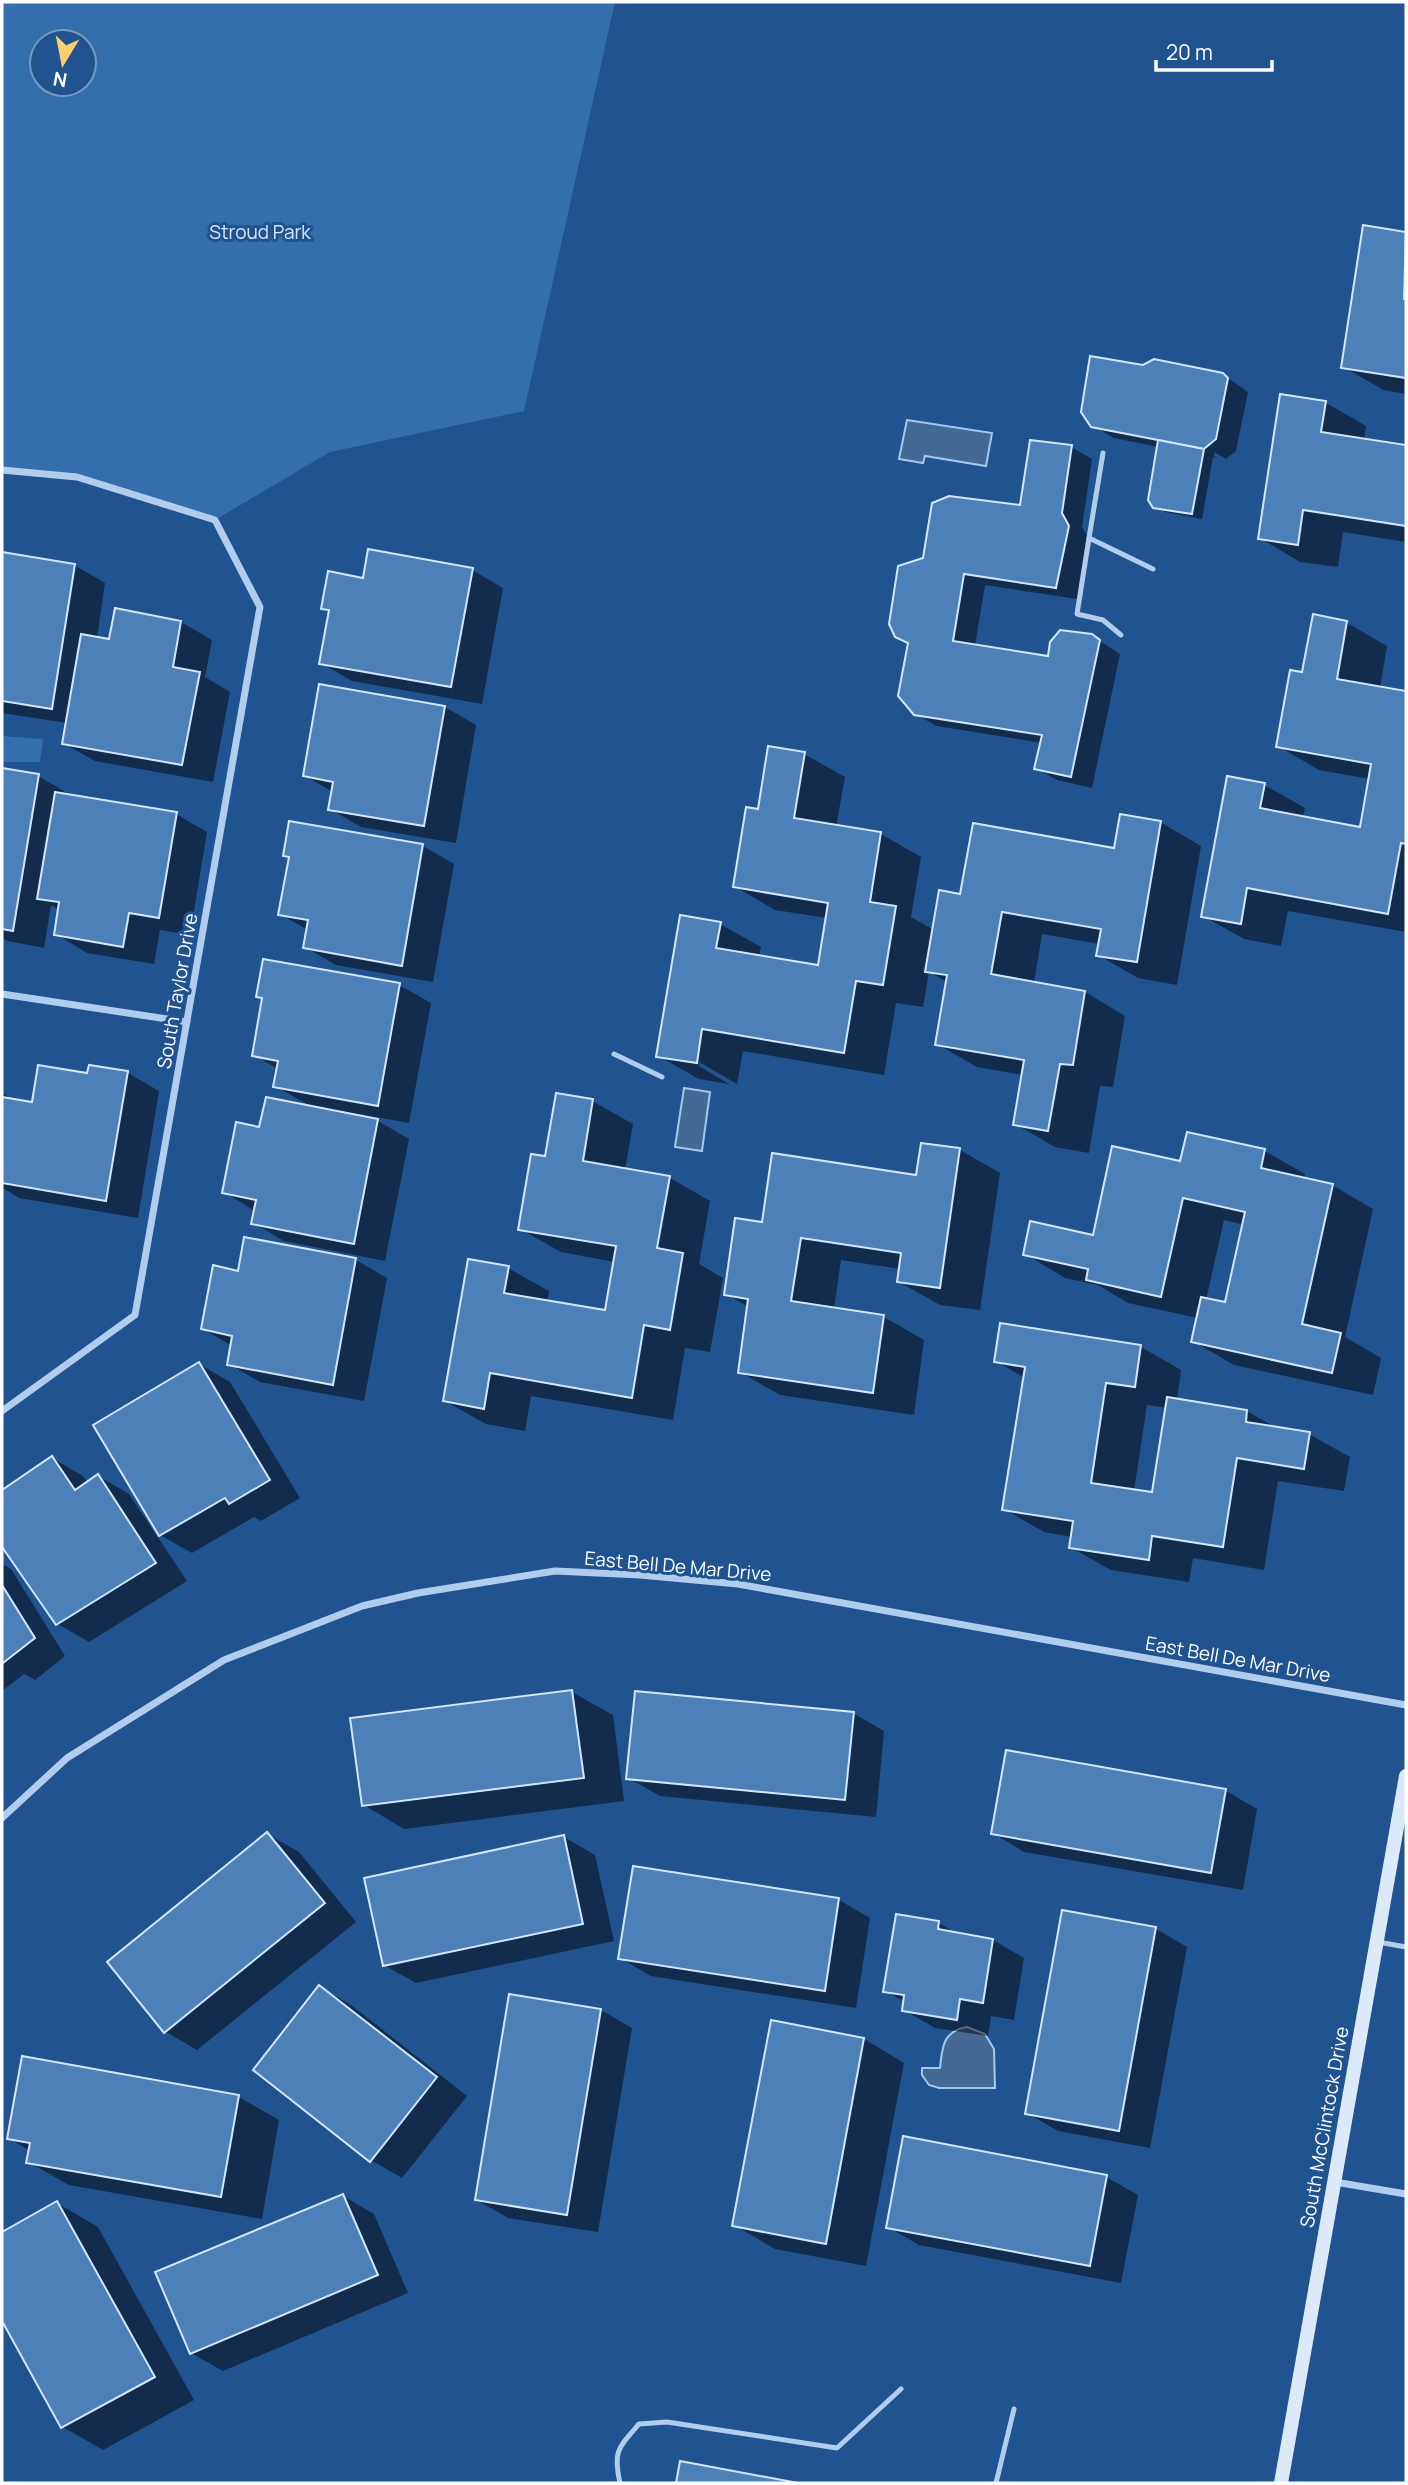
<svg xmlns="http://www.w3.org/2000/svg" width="1408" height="2485" font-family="Manrope,sans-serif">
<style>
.green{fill:#346ead;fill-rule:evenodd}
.water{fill:#446994;stroke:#a3c8ee;stroke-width:2}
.shadow{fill:#0007;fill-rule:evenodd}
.building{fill:#4d80b8;stroke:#d5e6f9;stroke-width:2}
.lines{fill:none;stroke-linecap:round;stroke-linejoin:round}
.service{stroke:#b0cded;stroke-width:5}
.minor{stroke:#b0cded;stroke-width:7}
.secondary{stroke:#dce9f9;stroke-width:14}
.labels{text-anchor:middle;stroke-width:6;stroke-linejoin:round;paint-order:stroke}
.park-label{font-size:19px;fill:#d5e6f9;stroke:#20538f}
.street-label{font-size:19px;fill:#fff;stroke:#20538f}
</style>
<rect width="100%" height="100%" fill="#20538f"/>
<!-- green -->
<g class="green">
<path d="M2,2H615L524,411L330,452L215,520L77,477L2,470ZM42,42H84V84H42Z"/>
<path d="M2,736L43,739L40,762H2Z"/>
</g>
<!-- water -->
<g class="water">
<path d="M907,420L992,433L986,466L925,456L923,463L899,459Z"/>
<path d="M684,1088L710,1092L702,1151L675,1147Z"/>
<path d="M967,2027L985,2034L994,2049L995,2088H939L929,2085L922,2075V2068H940C942,2047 943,2031 967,2027Z"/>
</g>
<!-- shadow -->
<g class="shadow">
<path d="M1364,227L1406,233V394L1384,390L1343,367Z"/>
<path d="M1144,366L1222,374L1248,392L1236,451L1226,459L1214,452V456L1217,458L1213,457L1202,519L1165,512L1154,506L1159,447L1114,438L1092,425Z"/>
<path d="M1326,403L1366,426L1364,440L1406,447V542L1343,532L1338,567L1300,562L1260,538Z"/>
<path d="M1071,447L1092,459L1082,527L1090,540L1077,599L985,585L975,646L1049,658L1092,636L1120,654L1092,788L1057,780L1036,768L1042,743L937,726L915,714L924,560L1022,507Z"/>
<path d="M2,554L74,565L105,583L97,638L111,641L181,622L212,640L205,677L230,692L213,782L95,761L63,743L67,723L2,713Z"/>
<path d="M472,570L503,588L482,704L352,681L321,663L330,612L323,608L365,580Z"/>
<path d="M1315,616L1347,623L1387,646L1380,688L1406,693V932L1288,911L1281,946L1244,939L1203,916L1264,785L1305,808L1303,818L1361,829L1370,779L1319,770L1278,746L1304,674Z"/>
<path d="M445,707L476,725L456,843L361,827L330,809L333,792L305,776Z"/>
<path d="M804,754L845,777L836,827L881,834L921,857L911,917L934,930L962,896L1116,850L1160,822L1201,846L1177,985L1138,978L1098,955L1100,944L1042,934L1034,983L1085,992L1125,1016L1113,1087L1100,1086L1089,1153L1055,1147L1015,1124L1023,1075L977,1067L937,1044L947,982L929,972L923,1007L896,1003L884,1075L743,1051L737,1084L699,1062V1066L729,1084L699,1079L658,1056L720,924L761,947L759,957L819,967L827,918L775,910L734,886L759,811Z"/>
<path d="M2,770L38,776L69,794V796L176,814L207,832L190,935L160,930L154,964L87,953L56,934L60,910L51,905L44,948L8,941L2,938Z"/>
<path d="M290,823L423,846L454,864L433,982L336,965L305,947L308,930L280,914L290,858L285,855Z"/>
<path d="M399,985L431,1003L409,1123L360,1114V1117L378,1121L409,1139L385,1261L284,1241L253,1223L255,1211L224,1192L261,1129L312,1107L275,1086L278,1069L254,1055L264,999L258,996Z"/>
<path d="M90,1067L128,1073L159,1091L138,1218L19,1198L3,1188L2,1195V1093L15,1101L33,1104L89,1076Z"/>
<path d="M592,1101L633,1124L625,1170L670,1178L710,1201L699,1264L723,1278L710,1352L685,1348L673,1420L531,1396L525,1431L486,1424L445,1401L508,1268L549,1291L547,1302L606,1312L615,1262L561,1252L520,1229L547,1158Z"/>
<path d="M960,1150L1000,1173L980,1310L940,1305L899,1282L901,1269L841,1260L834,1309L884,1317L924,1340L914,1415L780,1395L740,1372L749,1307L726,1294L763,1224L918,1177Z"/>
<path d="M1265,1151L1305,1174L1304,1179L1332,1185L1373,1209L1345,1337L1381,1358L1373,1395L1234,1365L1193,1341L1198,1318L1128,1303L1098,1285L1065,1278L1025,1254L1094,1237ZM1224,1220L1244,1225L1226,1304L1206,1300Z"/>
<path d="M246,1239L356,1260L387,1278L364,1401L260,1382L229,1364L232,1346L203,1329L240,1273Z"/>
<path d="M1001,1325L1141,1347L1181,1370L1177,1400L1247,1411L1278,1429L1309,1434L1350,1457L1344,1491L1278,1481L1264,1570L1193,1558L1189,1582L1111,1570L1070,1547L1072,1537L1044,1532L1004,1509L1025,1378L996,1361ZM1147,1405L1167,1408L1153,1494L1134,1491Z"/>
<path d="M199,1364L230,1382L300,1498L261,1521L254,1517L192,1553L160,1535Z"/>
<path d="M52,1458L83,1476L88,1483L98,1476L129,1494L187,1581L89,1642L58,1624L2,1544V1492Z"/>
<path d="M2,1564L11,1569L65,1656L35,1680L24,1674L2,1691Z"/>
<path d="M572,1692L613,1715L624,1801L404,1829L364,1805Z"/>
<path d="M853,1713L884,1731L876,1817L660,1796L628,1778Z"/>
<path d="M1226,1791L1257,1809L1243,1890L1024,1852L993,1833Z"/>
<path d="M267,1834L299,1852L356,1922L197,2050L166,2032Z"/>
<path d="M564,1837L595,1855L614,1941L416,1983L384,1965Z"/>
<path d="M839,1900L870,1918L856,2008L651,1976L620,1958Z"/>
<path d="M939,1923L959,1935L993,1940L1024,1958L1014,2020L991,2016L988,2036L935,2028L904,2010L905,2002L885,1991Z"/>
<path d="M1156,1929L1187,1947L1150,2148L1058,2131L1027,2113Z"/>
<path d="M320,1987L351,2005L467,2096L402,2178L371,2160Z"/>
<path d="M601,2010L632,2028L598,2232L508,2218L477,2200Z"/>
<path d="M864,2039L904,2063L866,2266L775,2249L734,2225Z"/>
<path d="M23,2058L239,2097L279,2120L262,2219L69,2185L28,2162L30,2151L9,2138Z"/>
<path d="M1106,2177L1138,2195L1121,2283L919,2245L888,2227Z"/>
<path d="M343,2196L374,2214L408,2293L223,2371L191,2353Z"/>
<path d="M57,2203L98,2227L194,2400L103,2450L63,2427L2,2318V2234Z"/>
<path d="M682,2463L788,2483H678Z"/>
</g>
<!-- building -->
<g class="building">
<path d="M1363,225L1406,232L1404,299H1406V378L1341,368Z"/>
<path d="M1090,356L1143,365L1154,359L1223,373L1228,378L1216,439L1204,449L1091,427L1081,412Z"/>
<path d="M1280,394L1326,401L1321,432L1406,445V526L1303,510L1298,545L1258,539Z"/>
<path d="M1030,440L1072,445L1062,513L1069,526L1056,588L964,574L953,641L1048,656L1050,642L1060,630L1092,634L1100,640L1071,777L1034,769L1042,735L914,715L898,696L908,643L895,637L889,624L898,566L923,558L932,503L949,496L1020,505Z"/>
<path d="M1158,440L1204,449L1192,514L1153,508L1148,500Z"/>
<path d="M368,549L473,568L451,687L319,664L329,610L321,609L328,571L363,578Z"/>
<path d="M2,552L75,564L52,709L2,701Z"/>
<path d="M115,608L181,621L173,667L200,672L182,765L62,744L81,634L109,639Z"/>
<path d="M1313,614L1347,621L1337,679L1406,691V844L1401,843L1388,914L1247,888L1241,924L1201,917L1227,776L1265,783L1260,808L1360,827L1371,764L1276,747L1290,670L1302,672Z"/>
<path d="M319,684L445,706L424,826L328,810L333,782L303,776Z"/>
<path d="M768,746L805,752L794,818L881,832L870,902L896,906L883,985L856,981L844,1053L702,1029L697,1063L656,1057L680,915L721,922L716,948L818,965L828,903L733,887L746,807L758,809Z"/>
<path d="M2,768L39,774L13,931L2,929Z"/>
<path d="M55,792L177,812L159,918L129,913L123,947L54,935L59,902L37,899Z"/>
<path d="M1120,814L1161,821L1137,962L1096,956L1101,929L1002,912L991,974L1085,991L1073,1065L1060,1064L1048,1131L1013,1125L1024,1060L935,1045L947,975L925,972L939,890L960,894L973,823L1114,848Z"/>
<path d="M289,821L423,844L402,966L303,948L308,920L278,915L289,857L283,856Z"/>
<path d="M263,959L400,983L378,1106L273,1087L278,1061L252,1056L262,998L256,997Z"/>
<path d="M38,1065L87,1073L89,1065L128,1071L106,1201L2,1183V1097L32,1102Z"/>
<path d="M556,1093L593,1099L583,1161L670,1176L657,1248L683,1253L670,1330L644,1325L632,1398L490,1373L484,1409L443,1401L468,1259L509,1266L504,1293L605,1310L616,1246L518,1230L531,1154L545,1156Z"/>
<path d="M266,1097L378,1119L354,1244L251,1224L256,1200L222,1193L236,1122L259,1127Z"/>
<path d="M1187,1132L1265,1149L1261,1168L1333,1184L1302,1324L1341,1333L1332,1373L1191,1342L1201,1297L1225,1302L1245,1212L1183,1198L1161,1297L1086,1280L1088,1269L1023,1255L1030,1221L1093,1235L1112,1146L1180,1161Z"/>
<path d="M921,1143L960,1148L940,1288L897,1282L901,1253L801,1238L791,1301L884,1315L873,1393L738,1373L748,1299L724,1295L735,1218L762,1222L772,1153L916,1175Z"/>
<path d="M244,1237L356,1258L333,1385L227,1365L232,1336L201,1329L213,1265L238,1271Z"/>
<path d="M1000,1323L1141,1345L1135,1387L1106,1383L1091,1483L1152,1492L1167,1397L1247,1410L1246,1422L1310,1432L1304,1469L1237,1458L1223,1547L1152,1536L1149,1560L1069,1548L1073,1521L1002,1510L1025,1367L994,1362Z"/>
<path d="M199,1362L270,1480L229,1504L225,1498L159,1536L93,1425Z"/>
<path d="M52,1456L75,1490L98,1474L156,1563L56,1625L2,1547V1490Z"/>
<path d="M2,1585L35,1638L3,1663L2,1662Z"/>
<path d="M572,1690L584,1778L362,1806L350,1718Z"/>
<path d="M635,1691L854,1712L845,1800L626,1779Z"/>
<path d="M1006,1750L1226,1789L1211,1873L991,1834Z"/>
<path d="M267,1832L325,1903L164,2033L107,1962Z"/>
<path d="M564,1835L583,1924L383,1966L364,1878Z"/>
<path d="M633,1866L839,1898L825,1991L618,1959Z"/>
<path d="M1062,1910L1156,1927L1119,2131L1025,2114Z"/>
<path d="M896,1914L939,1921L938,1929L993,1939L983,2003L960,1999L957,2020L902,2011L904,1995L883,1992Z"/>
<path d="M319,1985L437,2077L370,2162L253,2070Z"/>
<path d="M509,1994L601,2009L567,2215L475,2200Z"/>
<path d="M771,2020L864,2038L826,2244L732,2226Z"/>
<path d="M22,2056L239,2095L221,2197L26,2163L30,2143L7,2139Z"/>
<path d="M903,2136L1107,2175L1090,2266L886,2228Z"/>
<path d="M343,2194L378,2275L190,2354L155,2272Z"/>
<path d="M57,2201L155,2377L61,2428L2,2321V2232Z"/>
<path d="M680,2461L798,2483H676Z"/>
</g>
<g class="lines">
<!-- service -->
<g class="service">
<path d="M1103,453L1089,538L1153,569"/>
<path d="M1089,538L1077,614L1103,620L1121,635"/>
<path d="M614,1054L662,1077"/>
<path d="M1378,1942L1406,1947"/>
<path d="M620,2483C613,2451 618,2448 639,2424L667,2422L837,2448L901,2389"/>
<path d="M996,2483L1014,2409"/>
</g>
<!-- minor -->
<g class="minor">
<path d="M2,470L77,477L215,520L260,607L135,1315L2,1411"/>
<path d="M2,994L187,1022"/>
<path d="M2,1818L67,1758L224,1660L362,1606L418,1593L555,1571L640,1575L738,1584L1406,1705"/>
<path d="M1335,2182L1406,2194"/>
</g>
<!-- secondary -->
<path class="secondary" d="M1281,2483L1406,1776"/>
</g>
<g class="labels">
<!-- park labels -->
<g class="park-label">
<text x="260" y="239">Stroud Park</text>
</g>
<!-- street labels -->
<g class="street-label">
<text transform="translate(177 991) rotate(-80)" y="7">South Taylor Drive</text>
<text transform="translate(678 1566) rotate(5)" y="7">East Bell De Mar Drive</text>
<text transform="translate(1238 1659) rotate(10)" y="7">East Bell De Mar Drive</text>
<text transform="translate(1324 2127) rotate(-80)" y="7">South McClintock Drive</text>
</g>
</g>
<!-- border -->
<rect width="1408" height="2485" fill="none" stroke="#ffffff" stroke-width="7"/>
<!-- north arrow -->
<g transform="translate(63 63) rotate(190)"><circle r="33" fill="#20538f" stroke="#7998bc" stroke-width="2"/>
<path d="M0-5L12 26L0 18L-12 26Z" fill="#facf70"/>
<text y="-10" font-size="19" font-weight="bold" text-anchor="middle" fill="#ffffff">N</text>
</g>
<!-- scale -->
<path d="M1156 60v10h116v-10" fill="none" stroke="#ffffff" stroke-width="3.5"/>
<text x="1166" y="60" font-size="21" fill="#ffffff" stroke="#20538f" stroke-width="5" paint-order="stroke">20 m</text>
</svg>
